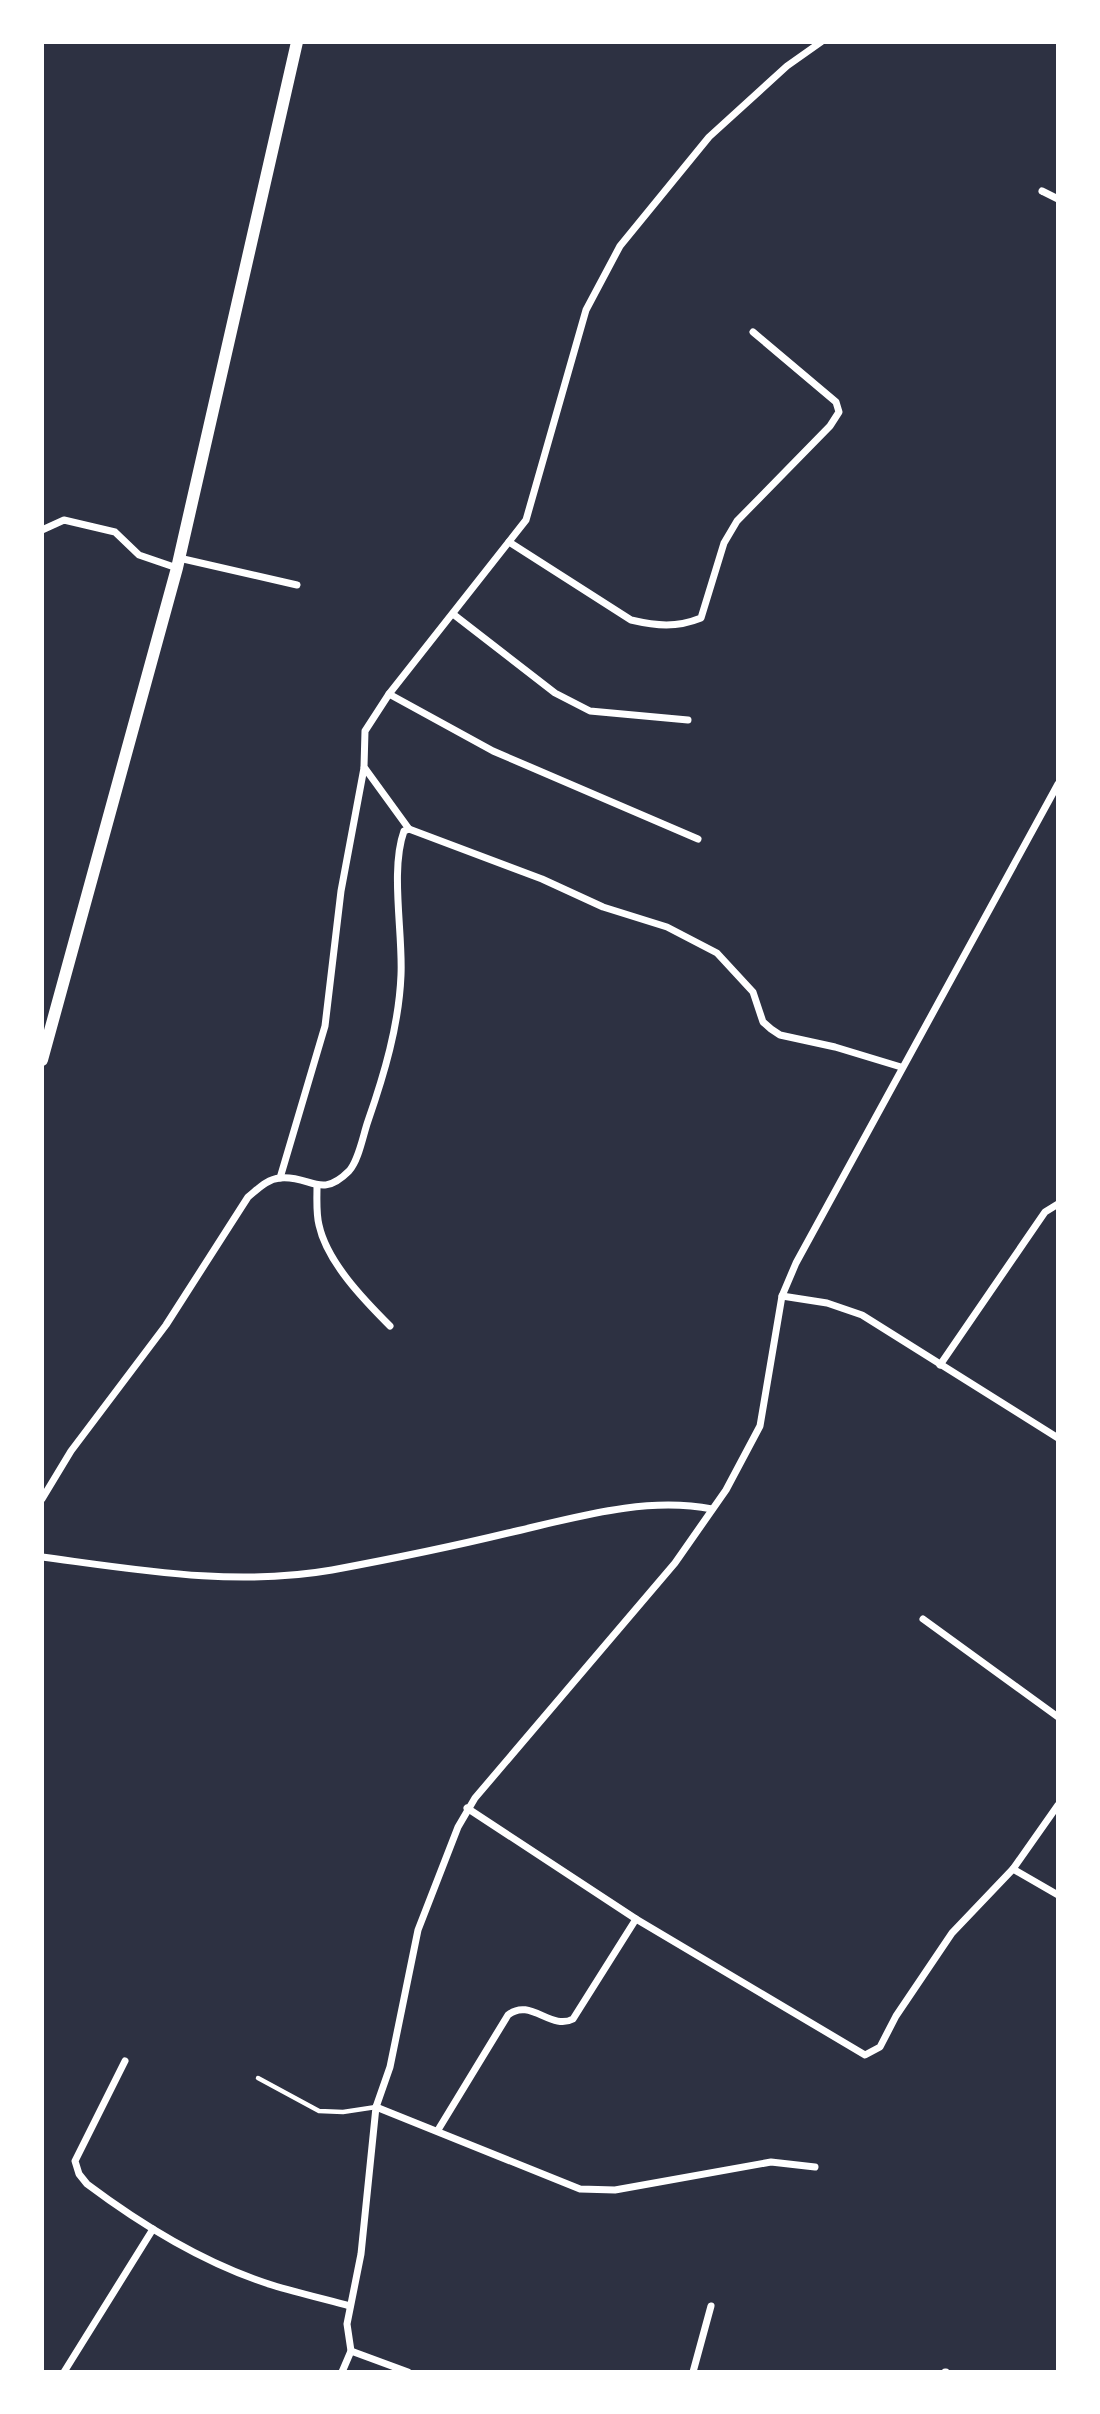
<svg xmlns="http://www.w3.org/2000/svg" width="1100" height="2414" font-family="Jost,sans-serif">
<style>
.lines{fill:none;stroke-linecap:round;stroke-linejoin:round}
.service{stroke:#fff;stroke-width:4.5}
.minor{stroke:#fff;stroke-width:7}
.secondary{stroke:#fff;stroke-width:12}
</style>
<rect width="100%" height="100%" fill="#2d3142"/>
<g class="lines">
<!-- service -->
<path class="service" d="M258,2078L319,2111L343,2112L376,2107"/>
<!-- minor -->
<g class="minor">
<path d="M1042,191L1058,199"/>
<path d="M42,530L64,520L115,532L139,555L177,568"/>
<path d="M509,542L631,620C657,626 676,628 701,618L724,543L737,521L830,426L839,412L836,402L753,332"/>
<path d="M179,558L297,585"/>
<path d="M453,614L555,693L590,711L688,720"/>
<path d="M389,694L493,751L698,839"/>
<path d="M409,829L364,767L365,731L389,694L526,520L586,310L620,246L709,137L787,66L821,42"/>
<path d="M280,1178L325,1026L341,891L364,768"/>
<path d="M317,1187C317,1199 316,1213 319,1225C327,1262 364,1300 390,1326"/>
<path d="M782,1296L827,1303L862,1315L1058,1438"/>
<path d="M940,1365L1045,1212L1058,1204"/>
<path d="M42,1499L71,1451L166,1325L248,1197C258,1189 267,1179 280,1178C311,1175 320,1200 349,1171C359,1160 363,1135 368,1121C384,1075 399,1025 401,975C403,933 390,870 404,831L409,829L542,879L603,907L667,927L717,953L753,992L763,1022L771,1029L780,1035L835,1047L901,1067"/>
<path d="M42,1557C139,1570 234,1587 332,1570C391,1559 450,1547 508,1533C574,1518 644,1496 712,1509"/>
<path d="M923,1619L1058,1717"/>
<path d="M467,1808L636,1919L865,2055L880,2047L896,2016L952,1933L1013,1869L1058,1805"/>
<path d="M1013,1869L1058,1895"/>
<path d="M125,2061L75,2161L79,2174L87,2184C143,2226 205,2264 272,2285C298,2293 324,2299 350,2306"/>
<path d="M376,2107L580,2189L615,2190L771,2162L815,2167"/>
<path d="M438,2130L508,2015C530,1997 551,2031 573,2019L636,1919"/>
<path d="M351,2351L408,2372"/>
<path d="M64,2372L153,2229"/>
<path d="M342,2372L351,2351L347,2324L361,2254L376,2107L390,2067L418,1930L458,1827L475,1798L675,1563L726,1490L760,1426L782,1296L796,1263L1058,784"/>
<path d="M693,2372L711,2306"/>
<path d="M945,2372H946"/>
</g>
<!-- secondary -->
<path class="secondary" d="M42,1060L177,568L297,42"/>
</g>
<!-- border -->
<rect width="1100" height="2414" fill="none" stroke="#ffffff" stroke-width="88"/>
</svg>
